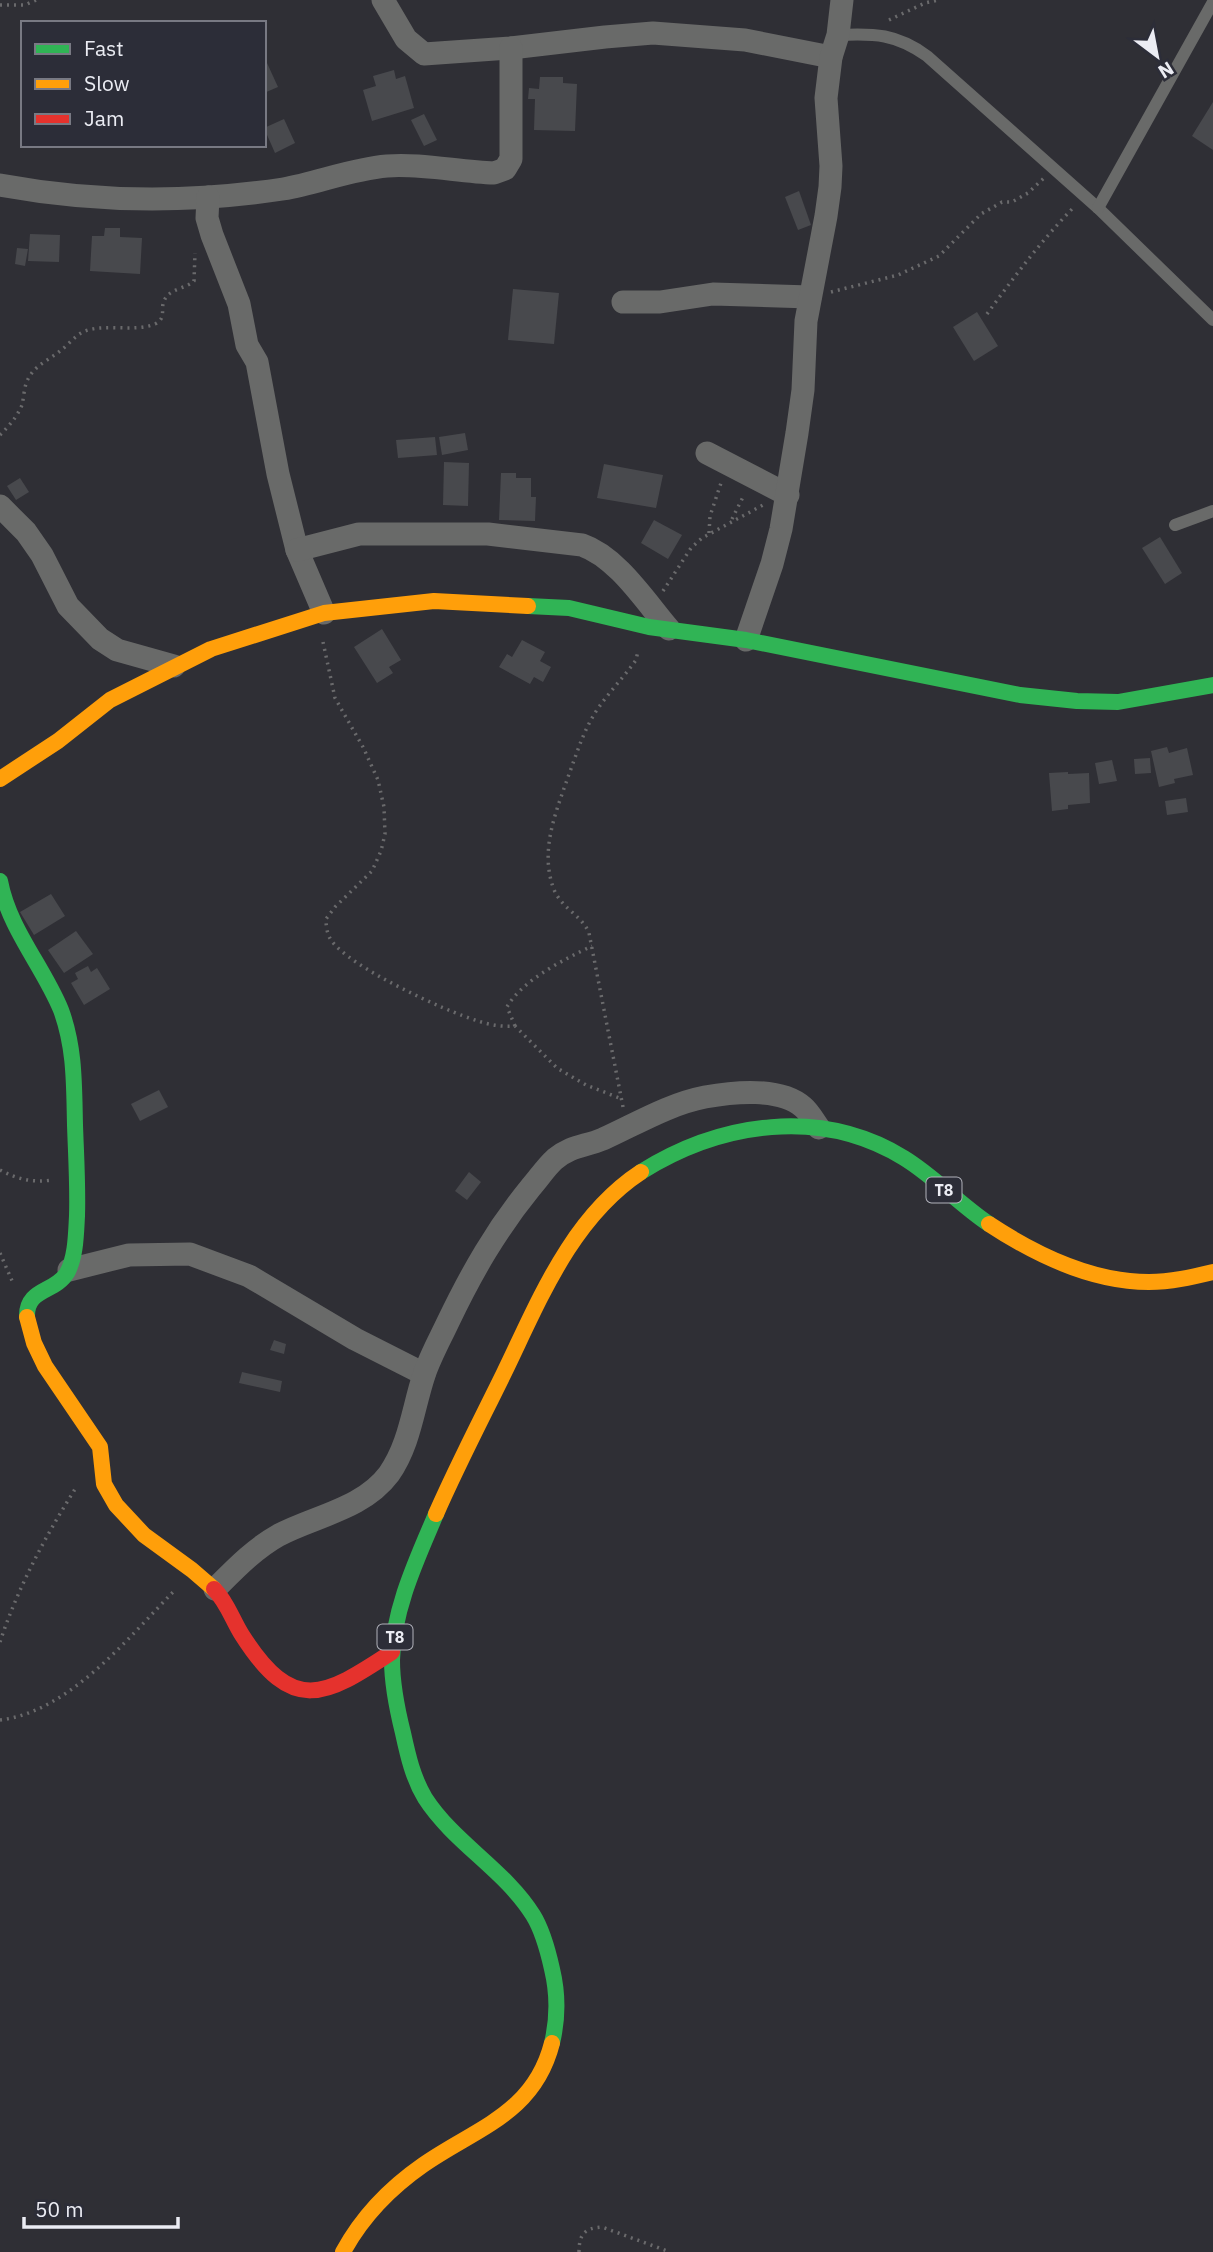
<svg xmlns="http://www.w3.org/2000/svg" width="1213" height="2252" font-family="'IBM Plex Sans',sans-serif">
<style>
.building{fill:#48494d}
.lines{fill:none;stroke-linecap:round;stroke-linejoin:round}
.path{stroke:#6a6a6c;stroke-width:3.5;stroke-dasharray:2 5;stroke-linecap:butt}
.lane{stroke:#696a69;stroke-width:12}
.street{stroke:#696a69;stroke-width:23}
.fast{stroke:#30b455;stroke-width:16}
.slow{stroke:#ff9f0a;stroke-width:16}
.jam{stroke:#e5322d;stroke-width:16}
.labels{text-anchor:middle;stroke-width:5;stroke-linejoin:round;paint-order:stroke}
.shield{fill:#2c2d38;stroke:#b2b3bb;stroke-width:2}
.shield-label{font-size:16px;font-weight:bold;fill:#ebecf3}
</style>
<rect width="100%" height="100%" fill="#2f2f35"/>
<!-- building -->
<g class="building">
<path d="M267,63L278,87L264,93V64Z"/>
<path d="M394,70L396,79L405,76L414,108L372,121L363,90L376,86L373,76Z"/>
<path d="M540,77H563V83L577,84L575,131L534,130L535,99H528L529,88L539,89Z"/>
<path d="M1213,102V150L1192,136Z"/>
<path d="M424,114L437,140L424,146L411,120Z"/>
<path d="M284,119L295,143L275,153L264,128Z"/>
<path d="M799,191L811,225L798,230L785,197Z"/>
<path d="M105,228H120V237L142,238L140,274L90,271L92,236H104Z"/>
<path d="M30,234L60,235L59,262L28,261Z"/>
<path d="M17,248L28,249L25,266L15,264Z"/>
<path d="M513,289L559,293L554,344L508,340Z"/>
<path d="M977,312L998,346L974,361L953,327Z"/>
<path d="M465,433L468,450L442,455L439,437Z"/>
<path d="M435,437L437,455L398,458L396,440Z"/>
<path d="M444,462L469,463L468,506L443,505Z"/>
<path d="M604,464L663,475L656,508L597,498Z"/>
<path d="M501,473H516V478H531V497H536L535,521L499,520Z"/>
<path d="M20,478L29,492L16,500L7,486Z"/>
<path d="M654,520L682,535L668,559L641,543Z"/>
<path d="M1160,537L1182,573L1165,584L1142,548Z"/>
<path d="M382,629L401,660L389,667L393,673L377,683L354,647Z"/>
<path d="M522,640L545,652L540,661L551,667L543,682L534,677L530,684L499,667L507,654L512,657Z"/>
<path d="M1167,747L1169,753L1187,748L1193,775L1174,779L1175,783L1159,787L1151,751Z"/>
<path d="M1150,758L1151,773L1135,774L1134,759Z"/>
<path d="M1112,760L1117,781L1099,784L1095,763Z"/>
<path d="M1068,772V774L1089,773L1090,803L1068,805V809L1052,811L1049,773Z"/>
<path d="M1186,798L1188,812L1167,815L1165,801Z"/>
<path d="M51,894L65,916L34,935L20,912Z"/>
<path d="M76,931L93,954L64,973L48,950Z"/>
<path d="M88,966L91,972L97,968L110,989L84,1005L71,983L78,979L75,973Z"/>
<path d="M159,1090L168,1107L140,1121L131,1104Z"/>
<path d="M469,1172L481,1182L467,1200L455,1191Z"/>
<path d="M274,1340L286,1344L284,1354L270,1350Z"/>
<path d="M242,1372L282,1381L280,1392L239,1383Z"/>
</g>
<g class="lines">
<!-- path -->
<g class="path">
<path d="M0,5H25L36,0"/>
<path d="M889,20L925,3L938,0"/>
<path d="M831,292L898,275L939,256L981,214L1002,202H1012L1028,193L1044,178"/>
<path d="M987,314C1014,277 1041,241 1073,208"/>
<path d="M0,435C9,426 17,417 22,405C24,397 24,386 28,379C35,365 49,360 60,351C67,346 73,338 81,333C100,322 133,333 155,324C167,318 160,310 164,301C169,288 186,289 194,281L195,253"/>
<path d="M732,519L744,495"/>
<path d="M709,533L710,516L721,483"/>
<path d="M663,591L691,548L702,538L763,505"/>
<path d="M323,642L335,698L363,747L378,780L384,807L385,834L381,851L372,871L335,907L326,919C326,926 327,934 331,940C349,967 445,1011 478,1021C490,1025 502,1027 515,1026L557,1068L586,1085L622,1099"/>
<path d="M515,1026L507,1007C522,980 565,959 592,946"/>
<path d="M623,1107L589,933C581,914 560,908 553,887C540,849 556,812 568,777C577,753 584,728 599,707C610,691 624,677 636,660L638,651"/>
<path d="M0,1170C17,1179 32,1183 52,1180"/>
<path d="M0,1253L13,1283"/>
<path d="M0,1642C18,1587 46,1535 77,1486"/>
<path d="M0,1720C69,1712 128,1638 174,1591"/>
<path d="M579,2252C579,2235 584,2228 602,2227L670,2252"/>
</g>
<!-- lane -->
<g class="lane">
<path d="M838,35C874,33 897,34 927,56L1098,208L1213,320"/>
<path d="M1098,208L1213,2"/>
<path d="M1175,525L1213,511"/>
</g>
<!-- street -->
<g class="street">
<path d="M383,0L406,39L424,54L511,48L605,37L653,33L745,40L831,57"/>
<path d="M0,185C92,202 190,203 283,189C318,183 351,169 387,166C419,163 460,172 494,173L505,169L511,159V48"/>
<path d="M208,197L207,218L212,235L239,304L247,345L257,362L278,474L297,550L324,613"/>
<path d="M623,302H660L713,294L810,297"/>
<path d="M707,453L788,495"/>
<path d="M0,506L26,532L42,555L68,606L100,639L117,650L174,666"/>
<path d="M297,550L359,534H488L582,545C617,557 645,601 669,629"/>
<path d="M746,640L772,564L781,529L797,433L803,390L806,321L826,216L830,187L831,166L826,98L831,57L838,35L842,0"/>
<path d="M69,1270L129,1255L190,1254L249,1276L355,1339L424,1374"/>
<path d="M215,1589C235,1569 254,1549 279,1535C315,1516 363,1509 389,1474C410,1444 413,1408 424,1375C430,1357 440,1339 448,1322C472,1272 496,1230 531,1187C539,1178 546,1167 555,1159C572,1145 584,1147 603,1139C636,1124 669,1104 705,1097C733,1092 780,1087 803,1107C809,1112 814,1121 819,1128"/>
</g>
<!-- fast -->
<g class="fast">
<path d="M528,606L569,608L649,627L746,640L1020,695L1077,701L1118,702L1213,685"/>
<path d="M0,881C9,929 43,966 61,1010C75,1048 74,1085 75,1125C76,1155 78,1186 77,1216C76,1233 76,1257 67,1273C55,1293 26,1288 27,1317"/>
<path d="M641,1172C721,1122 821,1107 904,1158C935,1177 959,1204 989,1224"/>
<path d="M436,1514C417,1559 393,1609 392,1660C392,1685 397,1709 403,1733C408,1756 413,1778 425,1798C454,1843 505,1870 533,1915C543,1931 548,1951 552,1969C558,1994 558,2018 552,2043"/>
</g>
<!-- slow -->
<g class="slow">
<path d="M0,779L58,741L110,700L211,649L324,613L434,601L528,606"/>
<path d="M989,1224C1036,1255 1091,1282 1149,1282C1171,1282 1192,1277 1213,1272"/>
<path d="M27,1317L34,1343L45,1366L100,1447L104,1484L116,1505L144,1535L192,1570L214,1589"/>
<path d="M436,1514C457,1466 481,1420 504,1373C539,1301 571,1218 641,1172"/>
<path d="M343,2252C362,2217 390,2188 423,2165C476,2128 534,2114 552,2043"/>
</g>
<!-- jam -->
<path class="jam" d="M214,1589C227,1602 232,1619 242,1635C293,1715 324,1697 392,1652"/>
</g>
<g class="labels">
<!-- shield labels -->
<g class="shield">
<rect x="926.5" y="1177.5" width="35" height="25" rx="5"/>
<rect x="377.5" y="1624.5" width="35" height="25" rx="5"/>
</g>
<g class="shield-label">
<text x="944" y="1196">T8</text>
<text x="395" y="1643">T8</text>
</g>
</g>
<!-- legend -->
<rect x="21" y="21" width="245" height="126" fill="#2c2d38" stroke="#787983" stroke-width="2"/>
<rect x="35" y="44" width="35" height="10" fill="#30b455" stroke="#787983" stroke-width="2"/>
<text x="84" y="56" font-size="21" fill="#ebecf3">Fast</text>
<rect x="35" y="79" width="35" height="10" fill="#ff9f0a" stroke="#787983" stroke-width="2"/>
<text x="84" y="91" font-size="21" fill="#ebecf3">Slow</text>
<rect x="35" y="114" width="35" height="10" fill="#e5322d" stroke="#787983" stroke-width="2"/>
<text x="84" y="126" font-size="21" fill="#ebecf3">Jam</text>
<!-- north arrow -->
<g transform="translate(1157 56) rotate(148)" stroke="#2c2d38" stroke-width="5" paint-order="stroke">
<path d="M0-5L12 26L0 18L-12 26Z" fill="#ebecf3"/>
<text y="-10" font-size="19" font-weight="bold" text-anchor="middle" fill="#ebecf3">N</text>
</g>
<!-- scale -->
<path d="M24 2217v10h154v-10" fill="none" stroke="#ebecf3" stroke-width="3.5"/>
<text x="35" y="2217" font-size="21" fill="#ebecf3" stroke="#2c2d38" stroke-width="5" paint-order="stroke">50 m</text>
</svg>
